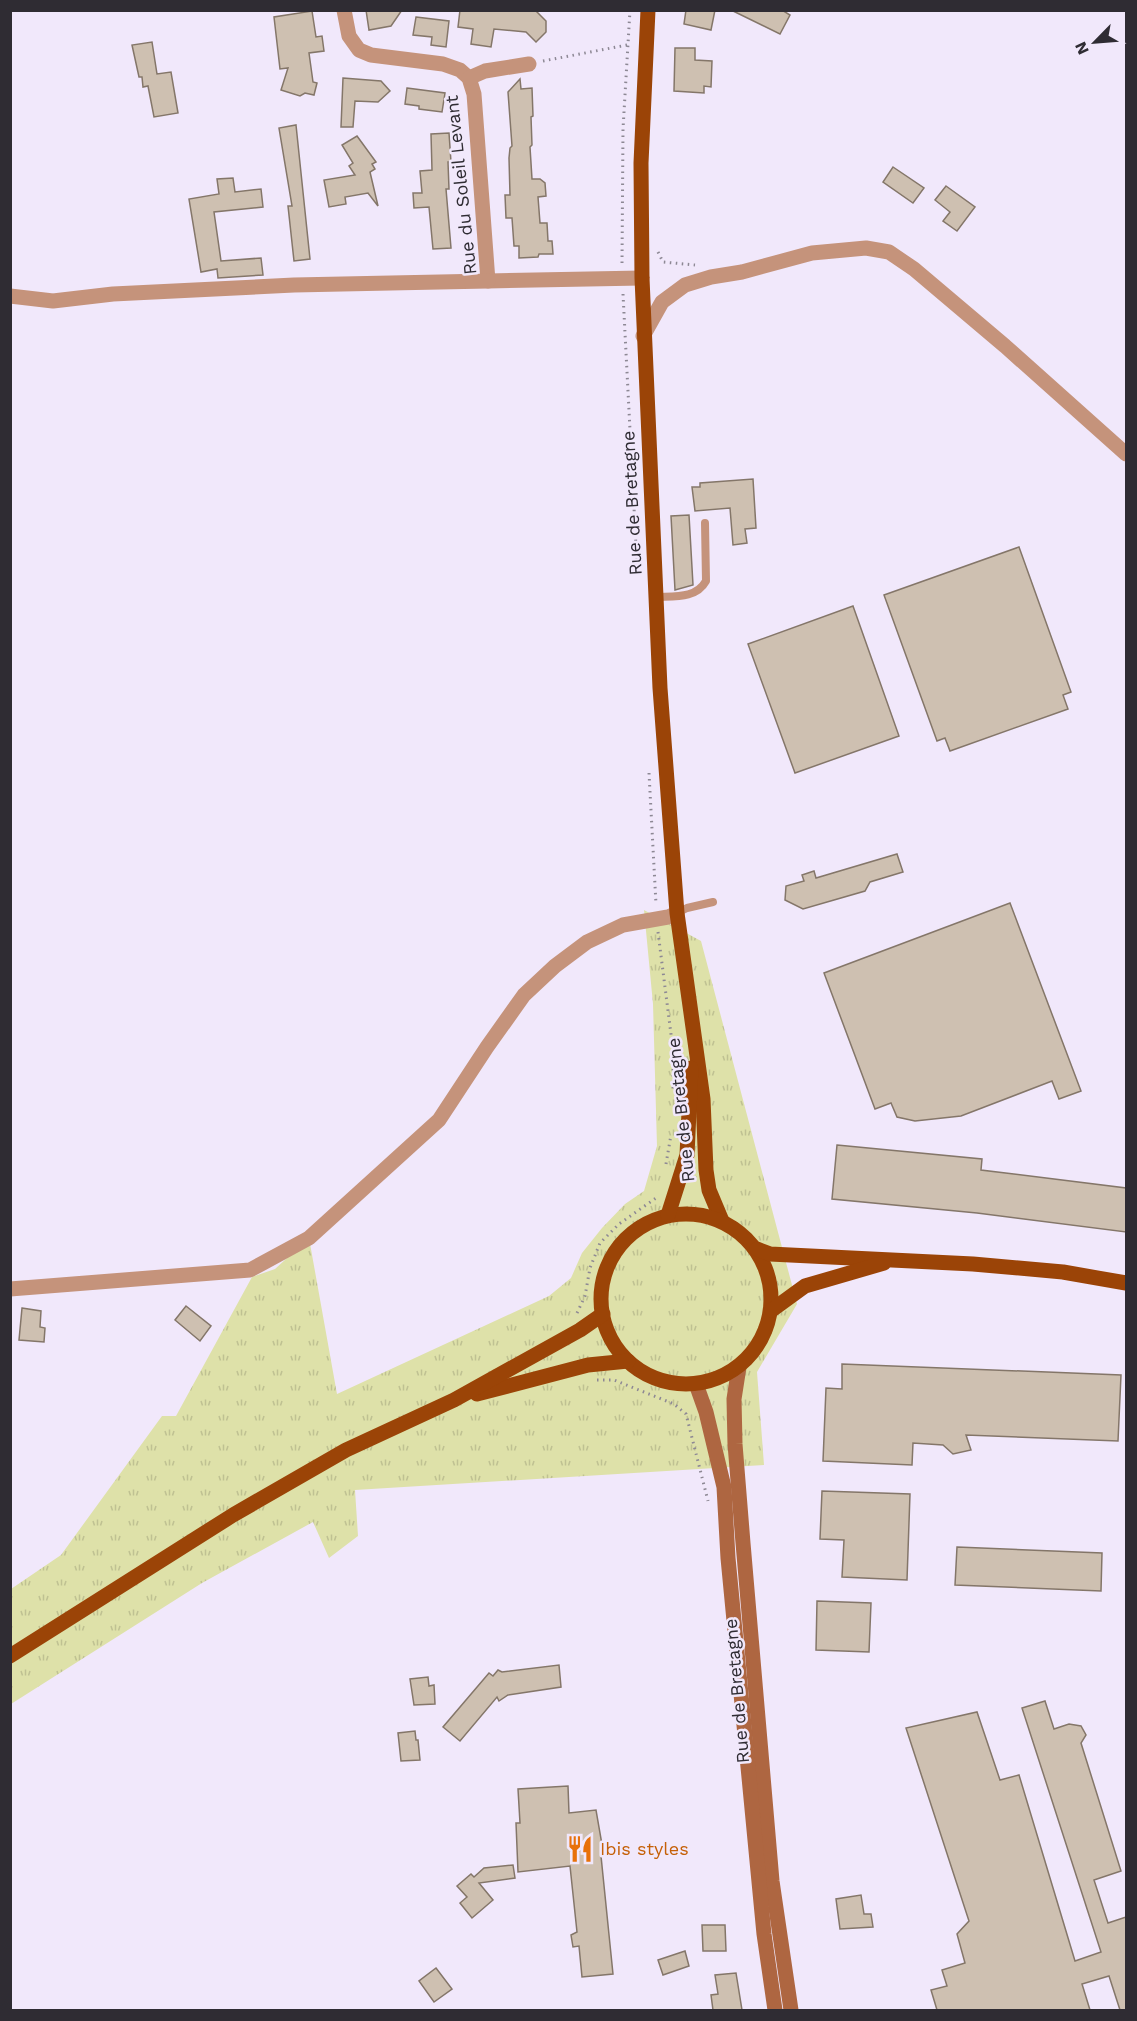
<svg xmlns="http://www.w3.org/2000/svg" width="1137" height="2021" font-family="'Work Sans',sans-serif">
<style>
.grass{fill:url(#grass-tufts)}
.building{fill:#cec0b1;stroke:#847669;stroke-width:1.5}
.lines{fill:none;stroke-linecap:round;stroke-linejoin:round}
.path{stroke:#8d8894;stroke-width:3;stroke-dasharray:1.5 4.5;stroke-linecap:butt}
.lane{stroke:#c5937b;stroke-width:8}
.street{stroke:#c5937b;stroke-width:15}
.secondary{stroke:#ae6641;stroke-width:15}
.primary{stroke:#9b4407;stroke-width:15}
.labels{text-anchor:middle;stroke-width:5;stroke-linejoin:round;paint-order:stroke}
.street-label{font-size:18px;fill:#2f2c33;stroke:#f1e8fb}
.food-label{font-size:18px;fill:#c56008;stroke:#f1e8fb;text-anchor:start}
</style>
<defs>
<pattern id="grass-tufts" width="24" height="20" patternUnits="userSpaceOnUse" patternTransform="scale(1.5)"><rect width="24" height="20" fill="#dee1a9"/><path d="M3 7l-1-3M5 7V3M7 7l1-3M15 17l-1-3M17 17v-4M19 17l1-3" fill="none" stroke="#bfc192"/></pattern>
</defs>
<rect width="100%" height="100%" fill="#f1e8fb"/>
<!-- grass -->
<path class="grass" d="M644,910L701,941L797,1304L757,1372L764,1465L355,1490L358,1536L329,1558L313,1522L202,1583L11,1704V1589L61,1555L162,1416H176L252,1277L275,1269L309,1238L337,1394L549,1296L571,1278L582,1253L602,1228L625,1204L644,1191L657,1146L653,1004Z"/>
<!-- building -->
<g class="building">
<path d="M366,10H402L391,26L369,30Z"/>
<path d="M460,10H535L546,21V32L536,42L526,32L494,29L491,47L471,44L473,29L458,27Z"/>
<path d="M686,10H715L711,30L684,24Z"/>
<path d="M731,10H782L790,15L780,34Z"/>
<path d="M312,11L316,37L322,36L324,51L309,53L313,82L317,83L314,95L305,93L300,96L281,90L288,68L280,69L274,17Z"/>
<path d="M416,17L449,21L446,47L431,45L432,37L413,35Z"/>
<path d="M152,42L157,74L171,72L178,113L154,117L148,86L143,87L142,77H139L132,45Z"/>
<path d="M675,48H695V60L712,61L711,87L704,86V93L674,91Z"/>
<path d="M343,78L381,81L390,91L378,102L355,101L353,127H341Z"/>
<path d="M520,79L521,89L532,88L533,116L531,117L532,145L530,147L532,179H540L545,183L546,196L538,197L540,223H547L548,241H552L553,254H539L538,257L519,258V246H514L512,218H506L505,195H510L509,158L510,148L512,146L508,92Z"/>
<path d="M407,88L445,93L442,112L419,109V106L405,104Z"/>
<path d="M296,125L310,259L294,261L288,206H292L279,128Z"/>
<path d="M449,133L451,162H448L449,189H446L451,248L433,249L429,207L414,208L413,193H422L420,171L432,170L431,134Z"/>
<path d="M357,136L376,162L372,164L375,169L370,172L378,206L368,193L345,197L346,204L329,207L324,180L355,175L349,166L353,163L342,145Z"/>
<path d="M893,167L924,188L913,203L883,182Z"/>
<path d="M233,178L235,192L261,189L263,207L214,212L221,261L261,258L263,275L218,278L217,269L201,272L189,199L219,194L217,179Z"/>
<path d="M946,186L975,207L957,231L943,221L950,212L935,200Z"/>
<path d="M753,479L756,528L745,529L747,543L733,545L730,508L695,511L692,487H700V483Z"/>
<path d="M689,515L693,585L675,590L671,516Z"/>
<path d="M1019,547L1071,692L1063,695L1068,709L950,751L945,738L937,741L884,595Z"/>
<path d="M853,606L899,736L795,773L748,644Z"/>
<path d="M897,854L903,872L870,882L865,891L803,909L785,900L786,886L804,881L802,875L814,871L816,878Z"/>
<path d="M1010,903L1081,1091L1059,1099L1052,1081L961,1116L915,1121L897,1117L891,1103L875,1109L824,973Z"/>
<path d="M837,1145L982,1159L981,1170L1126,1188V1232L977,1213L832,1199Z"/>
<path d="M186,1306L211,1326L200,1341L175,1320Z"/>
<path d="M22,1308L41,1311L40,1327L45,1328L44,1342L19,1340Z"/>
<path d="M842,1364L1121,1375L1118,1441L966,1435L971,1450L953,1454L943,1445L913,1443L912,1465L823,1461L826,1388L842,1389Z"/>
<path d="M822,1491L910,1494L907,1580L842,1577L844,1540L820,1539Z"/>
<path d="M957,1547L1102,1553L1101,1591L955,1585Z"/>
<path d="M817,1601L871,1603L869,1652L816,1650Z"/>
<path d="M559,1665L561,1687L508,1695L499,1701L497,1697L460,1741L443,1727L489,1673L493,1676L498,1670L502,1672Z"/>
<path d="M428,1677L429,1686L434,1685L435,1704L414,1705L410,1679Z"/>
<path d="M1045,1701L1054,1729L1069,1724L1081,1726L1086,1735L1081,1743L1121,1871L1094,1880L1108,1923L1126,1917V2010H1120L1109,1976L1082,1984L1090,2010H937L931,1990L947,1986L942,1970L965,1963L957,1934L969,1921L906,1728L977,1712L1000,1780L1019,1775L1075,1961L1101,1952L1022,1708Z"/>
<path d="M415,1731L416,1740H418L420,1760L401,1761L398,1733Z"/>
<path d="M568,1786L569,1813L596,1810L604,1856H601L613,1974L582,1977L579,1946L573,1947L571,1935L577,1932L570,1866L518,1872L516,1823H520L518,1789Z"/>
<path d="M513,1865L515,1878L479,1883L493,1900L472,1918L460,1903L467,1897L457,1886L471,1874L474,1877L484,1868Z"/>
<path d="M861,1895L864,1914H871L873,1927L840,1929L836,1899Z"/>
<path d="M702,1925H725L726,1951H703Z"/>
<path d="M685,1951L689,1966L663,1975L658,1960Z"/>
<path d="M436,1968L452,1989L434,2002L419,1981Z"/>
<path d="M736,1973L742,2010H713L711,1995L718,1994L715,1975Z"/>
</g>
<g class="lines">
<!-- path -->
<g class="path">
<path d="M543,61L627,45"/>
<path d="M658,252L663,262L695,265"/>
<path d="M622,263L623,129L630,10"/>
<path d="M623,294L637,566"/>
<path d="M649,773L656,904"/>
<path d="M658,932L673,1050V1092"/>
<path d="M666,1164L671,1135"/>
<path d="M577,1313L585,1296L590,1268L600,1243L619,1224L656,1198"/>
<path d="M597,1380H614L674,1404L686,1414L708,1501"/>
</g>
<!-- lane -->
<g class="lane">
<path d="M656,597C674,596 696,599 706,581L705,523"/>
<path d="M677,913L687,908L713,902"/>
</g>
<!-- street -->
<g class="street">
<path d="M344,10L349,36L359,50L371,55L443,64L460,70L469,78L474,94L488,281L642,278"/>
<path d="M469,78L485,71L529,64"/>
<path d="M10,296L53,301L113,294L294,285L488,281"/>
<path d="M643,336L662,302L685,285L711,277L742,272L812,253L866,248L889,252L914,269L1005,346L1126,454"/>
<path d="M10,1289L250,1270L309,1238L439,1120L487,1047L524,995L555,966L587,942L623,925L668,917L677,913"/>
</g>
<!-- secondary -->
<g class="secondary">
<path d="M739,1367L734,1399L735,1444L743,1543L772,1881L791,2010"/>
<path d="M696,1384L706,1412L724,1487L728,1558L764,1934L775,2010"/>
</g>
<!-- primary -->
<g class="primary">
<path d="M648,10L641,163L642,278L660,688L677,913L703,1099L706,1170L709,1190L722,1221"/>
<circle cx="686" cy="1299" r="85"/>
<path d="M668,1215L687,1155L691,1068"/>
<path d="M757,1249L770,1254L973,1264L1063,1272L1126,1283"/>
<path d="M772,1310L805,1286L884,1263"/>
<path d="M477,1394L588,1365L628,1361"/>
<path d="M10,1656L233,1515L346,1450L454,1400L580,1330L603,1314"/>
</g>
</g>
<!-- icons -->
<defs>
<symbol id="restaurant-bare" viewBox="-9 -9 18 18"><path d="M-5-6h1v4h1v-4h1v4h1v-4h1v5L-1.5 .5V6h-2V.5L-5-1ZM5-6V6H3V1.5H1.5Q1.5-4 5-6Z" fill="#e8710a" stroke="#f1e8fb" stroke-width="2.5" paint-order="stroke"/></symbol>
</defs>
<g fill-rule="evenodd">
<use href="#restaurant-bare" x="561" y="1830" width="38" height="38"/>
</g>
<g class="labels">
<!-- street labels -->
<g class="street-label">
<text transform="translate(461 185) rotate(-96)" y="6">Rue du Soleil Levant</text>
<text transform="translate(632 503) rotate(-93)" y="6">Rue de Bretagne</text>
<text transform="translate(681 1110) rotate(-96)" y="6">Rue de Bretagne</text>
<text transform="translate(737 1691) rotate(-95)" y="6">Rue de Bretagne</text>
</g>
<!-- food labels -->
<g class="food-label">
<text x="600" y="1855">Ibis styles</text>
</g>
</g>
<!-- border -->
<rect width="1137" height="2021" fill="none" stroke="#2f2c33" stroke-width="24"/>
<!-- north arrow -->
<g transform="translate(1095 42) rotate(245)" stroke="#f1e8fb" stroke-width="4.5" paint-order="stroke">
<path d="M0-4.5L10 22L0 15L-10 22Z" fill="#2f2c33"/>
<text y="-9" font-size="16" font-weight="bold" text-anchor="middle" fill="#2f2c33">N</text>
</g>
</svg>
